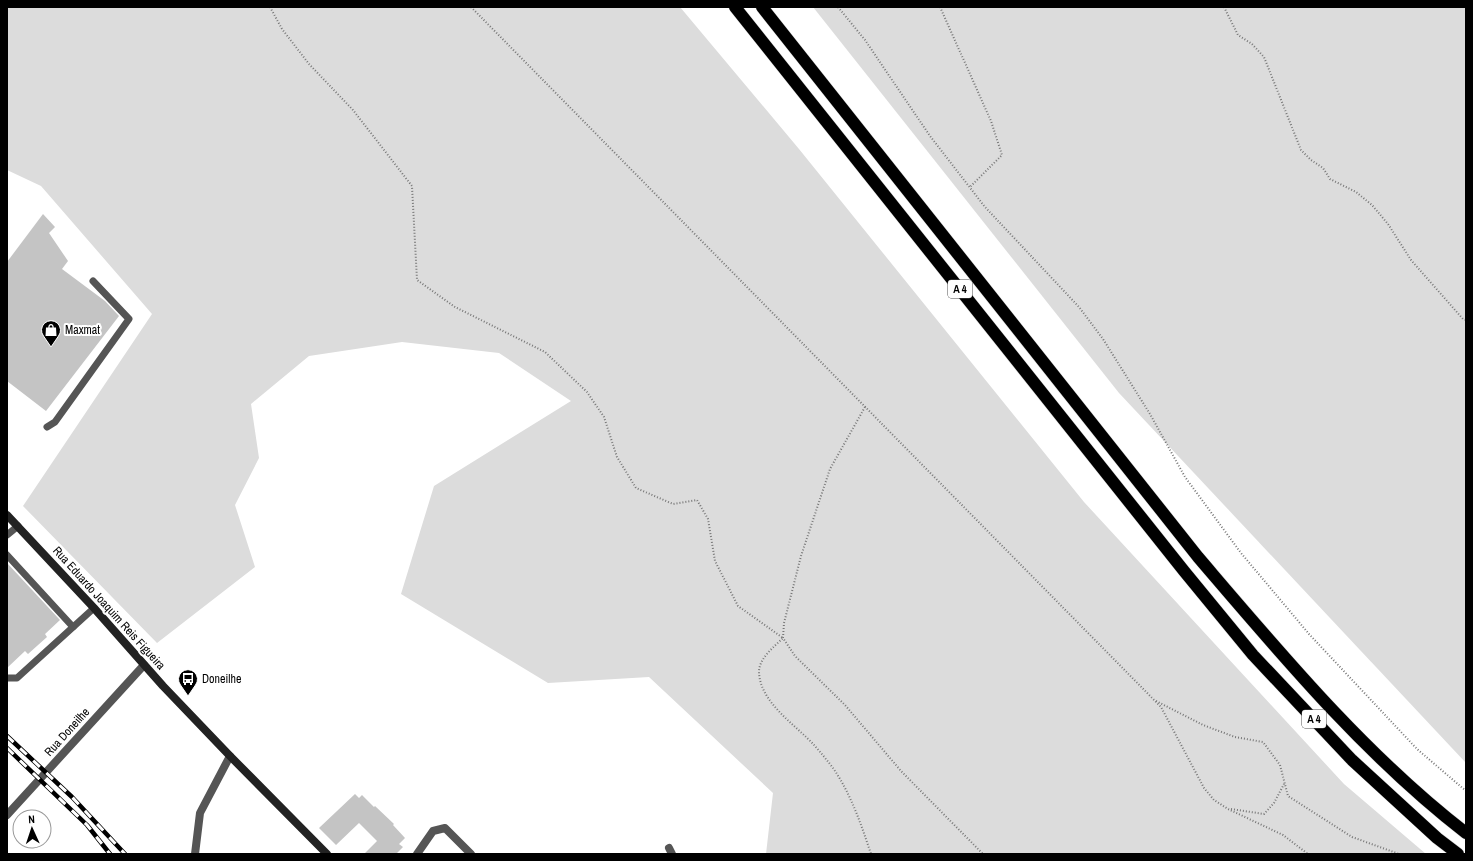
<svg xmlns="http://www.w3.org/2000/svg" width="1473" height="861" font-family="'Archivo Narrow',sans-serif">
<style>
.green{fill:#dcdcdc}
.building{fill:#c4c4c4}
.lines{fill:none;stroke-linecap:round;stroke-linejoin:round}
.highway-casing{stroke:#dbdbdb;stroke-width:13}
.path{stroke:#777;stroke-width:2;stroke-dasharray:1 2;stroke-linecap:butt}
.lane{stroke:#555;stroke-width:7}
.street{stroke:#555;stroke-width:8}
.secondary{stroke:#222;stroke-width:8}
.highway{stroke:#000;stroke-width:12}
.rail-casing{stroke:#000;stroke-width:4.5}
.rail{stroke:#fff;stroke-width:3;stroke-dasharray:9;stroke-linecap:butt}
.labels{text-anchor:middle;stroke-width:4;stroke-linejoin:round;paint-order:stroke}
.shield{fill:#fff;stroke:#4c4c4c;stroke-width:1}
.shield-label{font-size:11px;font-weight:bold;fill:#000}
.poi-label{font-size:12px;fill:#000;stroke:#fff;text-anchor:start}
.street-label{font-size:12px;fill:#000;stroke:#fff}
</style>
<rect width="100%" height="100%" fill="#fff"/>
<!-- green -->
<g class="green">
<path d="M7,7H680L799,149L1084,502L1344,784L1426,854H766L773,793L649,677L548,683L401,594L434,486L571,401L499,353L402,342L309,356L251,404L259,458L235,505L255,567L157,643L23,506L152,314L41,186L7,170Z"/>
<path d="M813,7H1466V763L1119,393Z"/>
</g>
<!-- building -->
<g class="building">
<path d="M43,214L55,227L49,233L68,261L62,269L105,301L119,316L46,411L7,381V262Z"/>
<path d="M7,563L60,620L45,634L47,637L28,654L25,651L7,668Z"/>
<path d="M355,794L359,798L362,795L374,807L375,806L394,824L393,825L405,838L399,844L403,847L396,854H364L377,841L359,823L336,845L319,828Z"/>
</g>
<g class="lines">
<defs>
<g id="highway">
<path d="M735,7L1184,571L1253,655L1352,760L1437,838L1458,854"/>
<path d="M762,7L1198,557C1281,654 1365,755 1466,833"/>
</g>
</defs>
<!-- highway casing -->
<use href="#highway" class="highway-casing"/>
<!-- path -->
<g class="path">
<path d="M270,7L282,29L309,64L353,110L412,186L417,280L455,307L545,352L587,392L604,417L617,457L636,488L673,504L697,500L708,519L715,561L738,606L783,638C774,647 759,658 759,672C760,703 796,725 815,746C821,753 827,760 833,768C851,794 861,824 871,854"/>
<path d="M471,7L1161,707L1204,788L1214,800L1228,809L1283,835L1308,854"/>
<path d="M838,7L865,40L930,136L985,207L1079,307L1103,339L1150,414L1185,477L1241,553L1309,634L1417,749L1466,791"/>
<path d="M940,7L991,121L1002,155L970,187"/>
<path d="M1224,7L1238,35L1252,44L1264,57L1301,150L1311,160L1323,168L1330,179L1356,192L1372,205L1388,224L1411,260L1463,319L1466,320"/>
<path d="M865,407L830,469L801,556L784,623L783,638L795,656L845,705L901,771L983,854"/>
<path d="M1156,701L1203,725L1235,737L1263,742L1280,765L1288,796L1352,837L1399,854"/>
<path d="M1231,809L1264,814L1274,803L1284,784"/>
</g>
<!-- lane -->
<g class="lane">
<path d="M47,427L55,422L129,319L93,281"/>
<path d="M7,535L18,526"/>
<path d="M7,555L73,627"/>
<path d="M7,678H17L94,608"/>
</g>
<!-- street -->
<g class="street">
<path d="M7,815L144,665"/>
<path d="M669,848L672,854"/>
<path d="M195,854L200,813L230,756"/>
<path d="M417,854L433,831L445,828L471,854"/>
</g>
<!-- secondary -->
<path class="secondary" d="M7,515L94,608L163,686L230,756L327,854"/>
<!-- highway -->
<use href="#highway" class="highway"/>
<defs>
<g id="rail">
<path d="M7,736L72,797L125,854"/>
<path d="M7,748L87,825L110,854"/>
</g>
</defs>
<!-- rail casing -->
<use href="#rail" class="rail-casing"/>
<!-- rail -->
<use href="#rail" class="rail"/>
</g>
<!-- icons -->
<defs>
<symbol id="shop-pin" viewBox="-11 -11 22 30"><path d="M0 17L-7.5 6A9.5 9.5 0 1 1 7.5 6Z" fill="#000" stroke="#fff"/><path d="M-5-2.5h2.3a2.7 3.5 0 0 1 5.4 0H5L5.5 6h-11ZM-1.5-2.5h3a1.5 2.3 0 0 0-3 0Z" fill="#fff"/></symbol>
<symbol id="bus-pin" viewBox="-11 -11 22 30"><path d="M0 17L-7.5 6A9.5 9.5 0 1 1 7.5 6Z" fill="#000" stroke="#fff"/><path d="M-5-6H5V4H4V6H2V4H-2V6H-4V4H-5ZM-3.5-4V0h7V-4ZM-3.5 1.2v1.5H-2V1.2ZM2 1.2v1.5H3.5V1.2Z" fill="#fff"/></symbol>
</defs>
<g fill-rule="evenodd">
<use href="#shop-pin" x="40" y="319" width="22" height="30"/>
<use href="#bus-pin" x="177" y="668" width="22" height="30"/>
</g>
<g class="labels">
<!-- shield labels -->
<g class="shield">
<rect x="948" y="280" width="24" height="18" rx="3"/>
<rect x="1302" y="710" width="24" height="18" rx="3"/>
</g>
<g class="shield-label">
<text x="960" y="293">A 4</text>
<text x="1314" y="723">A 4</text>
</g>
<!-- poi labels -->
<g class="poi-label">
<text x="65" y="334">Maxmat</text>
<text x="202" y="683">Doneilhe</text>
</g>
<!-- street labels -->
<g class="street-label">
<text transform="translate(109 608) rotate(48)" y="4">Rua Eduardo Joaquim Reis Figueira</text>
<text transform="translate(67 732) rotate(-48)" y="4">Rua Doneilhe</text>
</g>
</g>
<!-- border -->
<rect width="1473" height="861" fill="none" stroke="#000000" stroke-width="16"/>
<!-- north arrow -->
<g transform="translate(32 829) rotate(357)"><circle r="19" fill="#ffffff" stroke="#999999"/>
<path d="M0-3L7 15L0 10L-7 15Z" fill="#000000"/>
<text y="-6" font-size="11" font-weight="bold" text-anchor="middle" fill="#000000">N</text>
</g>
</svg>
